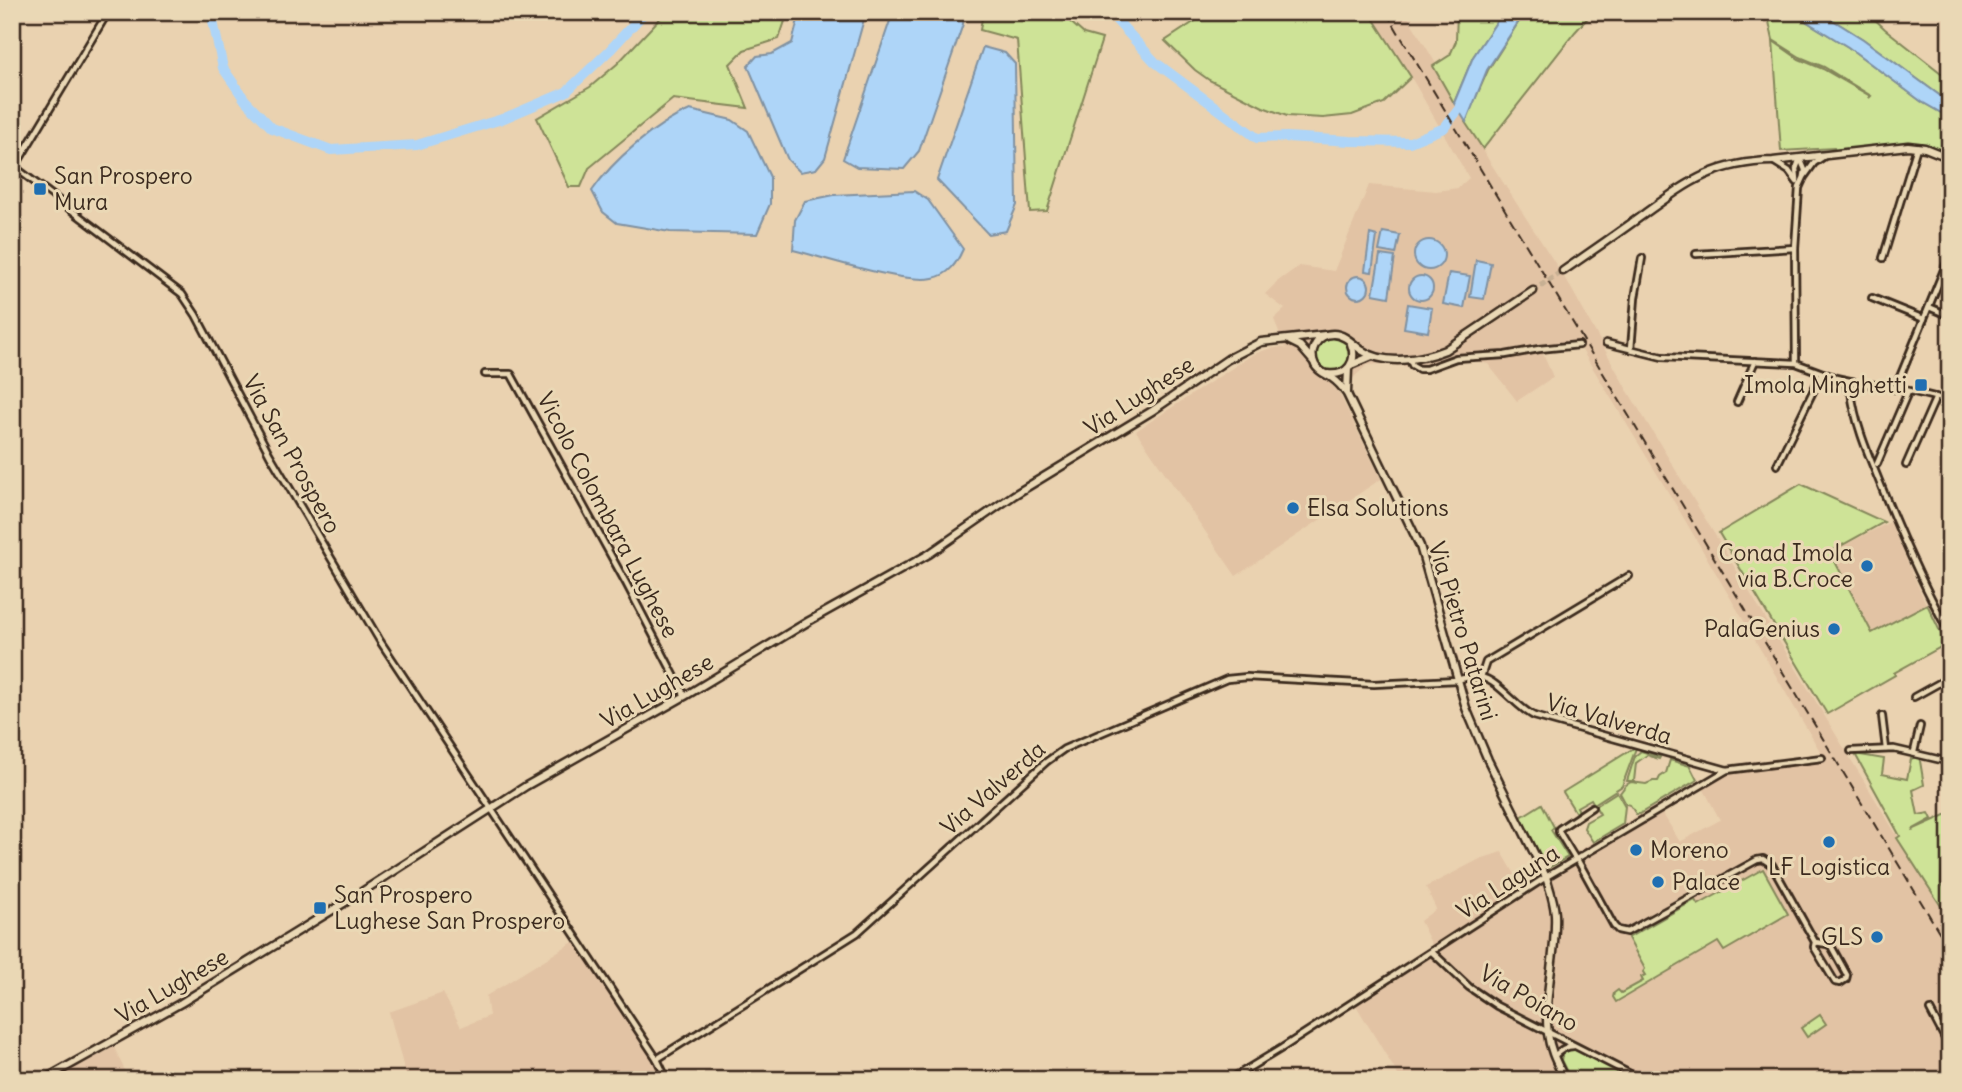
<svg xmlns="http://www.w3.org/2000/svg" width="1962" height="1092" font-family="Delius,sans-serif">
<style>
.built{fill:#e2c3a4}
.green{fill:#cee397;stroke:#84865a;stroke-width:2}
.water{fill:#aed5f8;stroke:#8091a1;stroke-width:2}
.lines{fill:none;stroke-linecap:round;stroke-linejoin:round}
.river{stroke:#aed5f8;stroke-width:10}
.secondary-tunnel{stroke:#c7b093;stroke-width:6;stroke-dasharray:6 3;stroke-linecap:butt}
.street-casing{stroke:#3b2a1e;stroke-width:10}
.secondary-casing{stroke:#3b2a1e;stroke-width:11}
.street{stroke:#ead8b5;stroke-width:4.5}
.secondary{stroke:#ead8b5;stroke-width:6}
.rail{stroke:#3b2a1e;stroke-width:2;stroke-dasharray:10 5;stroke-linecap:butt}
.poi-dot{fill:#1f6fb2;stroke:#ead8b5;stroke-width:2.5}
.labels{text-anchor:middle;stroke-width:6;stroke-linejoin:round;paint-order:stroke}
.poi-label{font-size:23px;fill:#3b2a1e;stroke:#ead8b5;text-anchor:start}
.street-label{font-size:23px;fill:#3b2a1e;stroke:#ead8b5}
</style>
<rect width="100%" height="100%" fill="#ead2b0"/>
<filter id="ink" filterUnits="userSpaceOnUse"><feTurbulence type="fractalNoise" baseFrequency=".0143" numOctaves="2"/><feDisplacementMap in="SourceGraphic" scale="14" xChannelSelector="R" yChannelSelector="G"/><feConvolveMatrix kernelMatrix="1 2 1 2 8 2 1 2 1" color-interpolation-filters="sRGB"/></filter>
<g filter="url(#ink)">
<!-- built -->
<g class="built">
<path d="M1369,12H1405L1438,67L1488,159L1571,288L1626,388L1950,923V1080H1401L1351,997L1432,945L1420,921L1436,909L1426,887L1480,859L1502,852L1523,888H1534L1539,874L1657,804L1680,842L1720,820L1703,788L1724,772L1824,758L1679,510L1580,347L1543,354L1553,377L1517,401L1488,364L1467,359L1422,372L1411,367L1384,364L1367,365L1351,380L1333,386L1340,395L1381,479L1236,576L1136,431L1252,355L1268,349L1281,347L1287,349L1284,347L1274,319L1285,309L1265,294L1278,281L1299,266L1334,271L1369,185L1436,191L1458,188L1469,178L1415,84Z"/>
<path d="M1890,522L1926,604L1873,633L1831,552Z"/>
<path d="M578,939L625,1005L659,1058L670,1080H407L389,1012L443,993L461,1027L489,1016L486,996Z"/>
<path d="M114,1047L129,1080H54Z"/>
</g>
<!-- green -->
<g class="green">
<path d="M666,12H788L779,39L744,50L730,64L748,108L673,99L589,168L581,187H569L537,118L590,87L617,64Z"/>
<path d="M983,12H1059L1084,34L1102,39L1047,211L1030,212L1017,40L980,30Z"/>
<path d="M1209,12H1369L1411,77L1384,103L1352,115L1323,118L1287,116L1263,107L1209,80L1195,70L1165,41Z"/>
<path d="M1457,12H1503L1473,57L1454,103L1433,66L1450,55L1456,41Z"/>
<path d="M1525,12H1593L1575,32L1483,149L1465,122L1488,70Z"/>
<path d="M1765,12H1791L1848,47L1922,102L1950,118V155L1922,144L1908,143L1835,151L1834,148L1781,151L1773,41L1799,59L1823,69L1870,96L1869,98L1871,96L1824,67L1800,57L1773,40L1768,17Z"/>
<path d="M1820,12H1867L1885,29L1950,80V103L1863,39Z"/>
<circle cx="1333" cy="354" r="17"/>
<path d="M1801,484L1884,522L1830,552L1872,633L1927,604L1946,644L1894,673L1895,675L1827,714L1719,533Z"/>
<path d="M1634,748H1636L1622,786L1594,804L1591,799L1577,807L1579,811L1576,813L1563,792Z"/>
<path d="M1641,751L1660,757L1659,759L1647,755L1636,763L1634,781H1627L1635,756Z"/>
<path d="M1855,754L1884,759L1882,774L1907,779L1911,759L1919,755L1924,785L1913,790L1918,815L1929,813L1932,819L1912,830L1950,813V857L1943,862L1941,883L1950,895V920L1897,838L1900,836Z"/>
<path d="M1670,760L1690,766L1697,780L1639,814H1636L1630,805L1626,804L1620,793L1626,785L1631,782L1646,784L1653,781H1658L1660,777L1666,773Z"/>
<path d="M1617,792L1625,806L1623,824L1593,842L1584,828L1586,822L1600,814L1595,806Z"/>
<path d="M1542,804L1554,827L1551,830L1568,857L1548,868L1546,867L1521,817Z"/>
<path d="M1763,869L1788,914L1724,951L1718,942L1616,1002L1613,997L1614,993L1618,990L1621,993L1643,981L1641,977L1645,975L1643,972L1645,969L1628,938L1695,900L1698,905Z"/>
<path d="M1820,1015L1826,1024L1807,1037L1801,1028Z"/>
<path d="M1568,1049L1576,1050L1635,1080H1571L1561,1060L1563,1053Z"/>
</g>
<!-- water -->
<g class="water">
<path d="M800,12H866L825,158L816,169L800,172L788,160L748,66L757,56L772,54L792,43Z"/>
<path d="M893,12H964L963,24L919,151L904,169L857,167L843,159Z"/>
<path d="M1503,12H1525L1487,70L1466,122L1454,103L1473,57Z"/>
<path d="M1791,12H1820L1863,39L1950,103V118L1922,102L1848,47Z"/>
<path d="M983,47L1005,53L1015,64L1017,205L1006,231L988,234L937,180Z"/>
<path d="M690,110L732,120L748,131L770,177V204L757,234L670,232L617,223L603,212L592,191C613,160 655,124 690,110Z"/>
<path d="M914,191L928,200L963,249C957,263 949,275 933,278C904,284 825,258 793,250L795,220L805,201L834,195Z"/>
<path d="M1383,232L1400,235L1396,254L1379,251Z"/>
<path d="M1370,234L1377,236L1372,272L1365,271Z"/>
<circle cx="1429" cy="255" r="15"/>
<path d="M1380,255L1395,257L1389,297L1373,294Z"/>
<path d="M1476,260L1491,263L1484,299L1470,297Z"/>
<path d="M1449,273L1470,276L1464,308L1443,304Z"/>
<circle cx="1358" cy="287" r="11"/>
<circle cx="1421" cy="288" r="12"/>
<path d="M1408,304L1432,308L1428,332L1404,328Z"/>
</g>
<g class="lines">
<!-- river -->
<g class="river">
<path d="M211,12L223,68L245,100L272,128L331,150L417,145L502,119L566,92L610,50L645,12"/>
<path d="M1109,12L1155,62L1257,138L1287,137L1350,141L1410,142L1444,128L1466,100"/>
</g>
<!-- secondary-tunnel -->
<path class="secondary-tunnel" d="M1533,291L1563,271"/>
<defs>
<g id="street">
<path d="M1800,158L1805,170L1804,176"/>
<path d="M1773,161L1789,171L1797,182"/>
<path d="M12,165L182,294L196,315L270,455L380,641L657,1059L667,1080"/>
<path d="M15,167L108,12"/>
<path d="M1797,180L1796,169L1800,158"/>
<path d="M1696,254L1795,248"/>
<path d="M1883,258L1917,147"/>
<path d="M1872,298L1924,319"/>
<path d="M1929,307L1950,316"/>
<path d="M1606,343L1662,357L1796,363L1836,378L1850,381"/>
<path d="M1631,349L1635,298L1642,258"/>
<path d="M1410,360L1412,365L1419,369H1426L1456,358L1505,355L1539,349L1579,345"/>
<path d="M1796,363L1795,248L1799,188L1804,177L1814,163L1823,157"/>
<path d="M485,374H511L626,583L685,696"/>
<circle cx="1851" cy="386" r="5"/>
<path d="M1856,385C1873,380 1931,396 1950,401"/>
<path d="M1895,389L1950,255"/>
<path d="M1851,391C1855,425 1869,456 1882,488C1902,538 1924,587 1950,634"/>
<path d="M1737,402L1755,361"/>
<path d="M1877,464L1908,392"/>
<path d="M1777,465L1822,373"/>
<path d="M1906,465L1936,397"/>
<path d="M1481,677L1486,662L1629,576"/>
<path d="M1914,697L1950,677"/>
<path d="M1882,716L1886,749"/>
<path d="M1851,751L1894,749L1950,762"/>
<path d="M1914,752L1920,726"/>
<path d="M1577,859L1614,926L1618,930L1627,932L1757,860L1763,859L1772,865L1815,942L1814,947L1835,982L1840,983L1846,979L1847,975L1831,946L1827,944L1815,942"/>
<path d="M1576,860L1559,832V829L1592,807"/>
<path d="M1432,952L1469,987L1497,1006L1642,1080"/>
<path d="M1930,1010L1950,1048"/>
<path d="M1554,1056C1560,1051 1565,1046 1574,1046"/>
<path d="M657,1059L857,933L1046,762L1064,749L1227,679L1247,677L1374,684L1457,680C1464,678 1472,676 1480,677C1498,680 1516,707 1534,716L1727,770"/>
<path d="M1229,1080L1282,1048L1546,877L1727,770L1822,758"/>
<path d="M1848,1080L1857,1075"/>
</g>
<g id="secondary">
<path d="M1563,271C1589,253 1614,236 1640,217C1686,184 1712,162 1773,161L1908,146L1925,148L1950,158"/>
<path d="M1533,291L1445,350C1420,360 1385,366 1361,350C1353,344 1344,334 1333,334C1317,334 1308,351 1315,365C1319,372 1326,374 1332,378C1338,382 1343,388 1347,394L1420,546L1466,708L1488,760L1546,877C1550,890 1554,901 1555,914C1557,954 1543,994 1548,1034C1550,1051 1558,1065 1565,1080"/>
<path d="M1290,341L1300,346L1313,361"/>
<path d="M1351,365L1372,356"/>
<path d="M1328,374C1347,376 1358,362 1351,344"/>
<path d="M1347,392L1348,369"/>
<path d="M43,1080L181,1003L357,895L526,786L685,696L809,621L929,554L1014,495L1152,411L1228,359L1261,342L1325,335"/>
</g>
</defs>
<!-- street casing -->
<use href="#street" class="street-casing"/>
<!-- secondary casing -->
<use href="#secondary" class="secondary-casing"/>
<!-- street -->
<use href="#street" class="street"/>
<!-- secondary -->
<use href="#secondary" class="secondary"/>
<!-- rail -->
<path class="rail" d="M1386,12L1950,950"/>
</g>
</g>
<!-- markers -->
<g class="poi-dot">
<rect x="33" y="182" width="14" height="14" rx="3.5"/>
<rect x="1914" y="378" width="14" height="14" rx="3.5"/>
<circle cx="1293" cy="508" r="7"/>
<circle cx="1867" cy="566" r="7"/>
<circle cx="1834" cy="629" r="7"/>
<circle cx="1829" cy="842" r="7"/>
<circle cx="1636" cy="850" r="7"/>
<circle cx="1658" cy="882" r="7"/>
<rect x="313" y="901" width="14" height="14" rx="3.5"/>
<circle cx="1877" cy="937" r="7"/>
</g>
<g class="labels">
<!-- poi labels -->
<g class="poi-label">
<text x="54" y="184">San Prospero<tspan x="54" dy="26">Mura</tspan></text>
<text x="1907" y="393" text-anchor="end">Imola Minghetti</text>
<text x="1307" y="516">Elsa Solutions</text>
<text x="1853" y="561" text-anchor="end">Conad Imola<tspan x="1853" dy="26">via B.Croce</tspan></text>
<text x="1820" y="637" text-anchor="end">PalaGenius</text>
<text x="1650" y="858">Moreno</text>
<text x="1829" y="875" text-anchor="middle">LF Logistica</text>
<text x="1672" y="890">Palace</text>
<text x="334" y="903">San Prospero<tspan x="334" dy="26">Lughese San Prospero</tspan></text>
<text x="1863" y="945" text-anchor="end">GLS</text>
</g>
<!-- street labels -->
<g class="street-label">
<text transform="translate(1139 396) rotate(-33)" y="8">Via Lughese</text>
<text transform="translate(292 454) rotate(61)" y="8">Via San Prospero</text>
<text transform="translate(608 515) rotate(62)" y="8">Vicolo Colombara Lughese</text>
<text transform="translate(1463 631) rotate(73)" y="8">Via Pietro Patarini</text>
<text transform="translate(657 691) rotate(-30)" y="8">Via Lughese</text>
<text transform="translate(1609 719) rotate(16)" y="8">Via Valverda</text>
<text transform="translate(993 788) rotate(-41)" y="8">Via Valverda</text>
<text transform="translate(1508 882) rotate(-33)" y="8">Via Laguna</text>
<text transform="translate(172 986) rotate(-30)" y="8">Via Lughese</text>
<text transform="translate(1529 998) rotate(30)" y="8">Via Poiano</text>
</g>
</g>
<!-- margin -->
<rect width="1962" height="1092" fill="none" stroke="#ead8b5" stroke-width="42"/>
<rect x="21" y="21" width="1920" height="1050" fill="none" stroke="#3b2a1e" stroke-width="2.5" filter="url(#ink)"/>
</svg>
